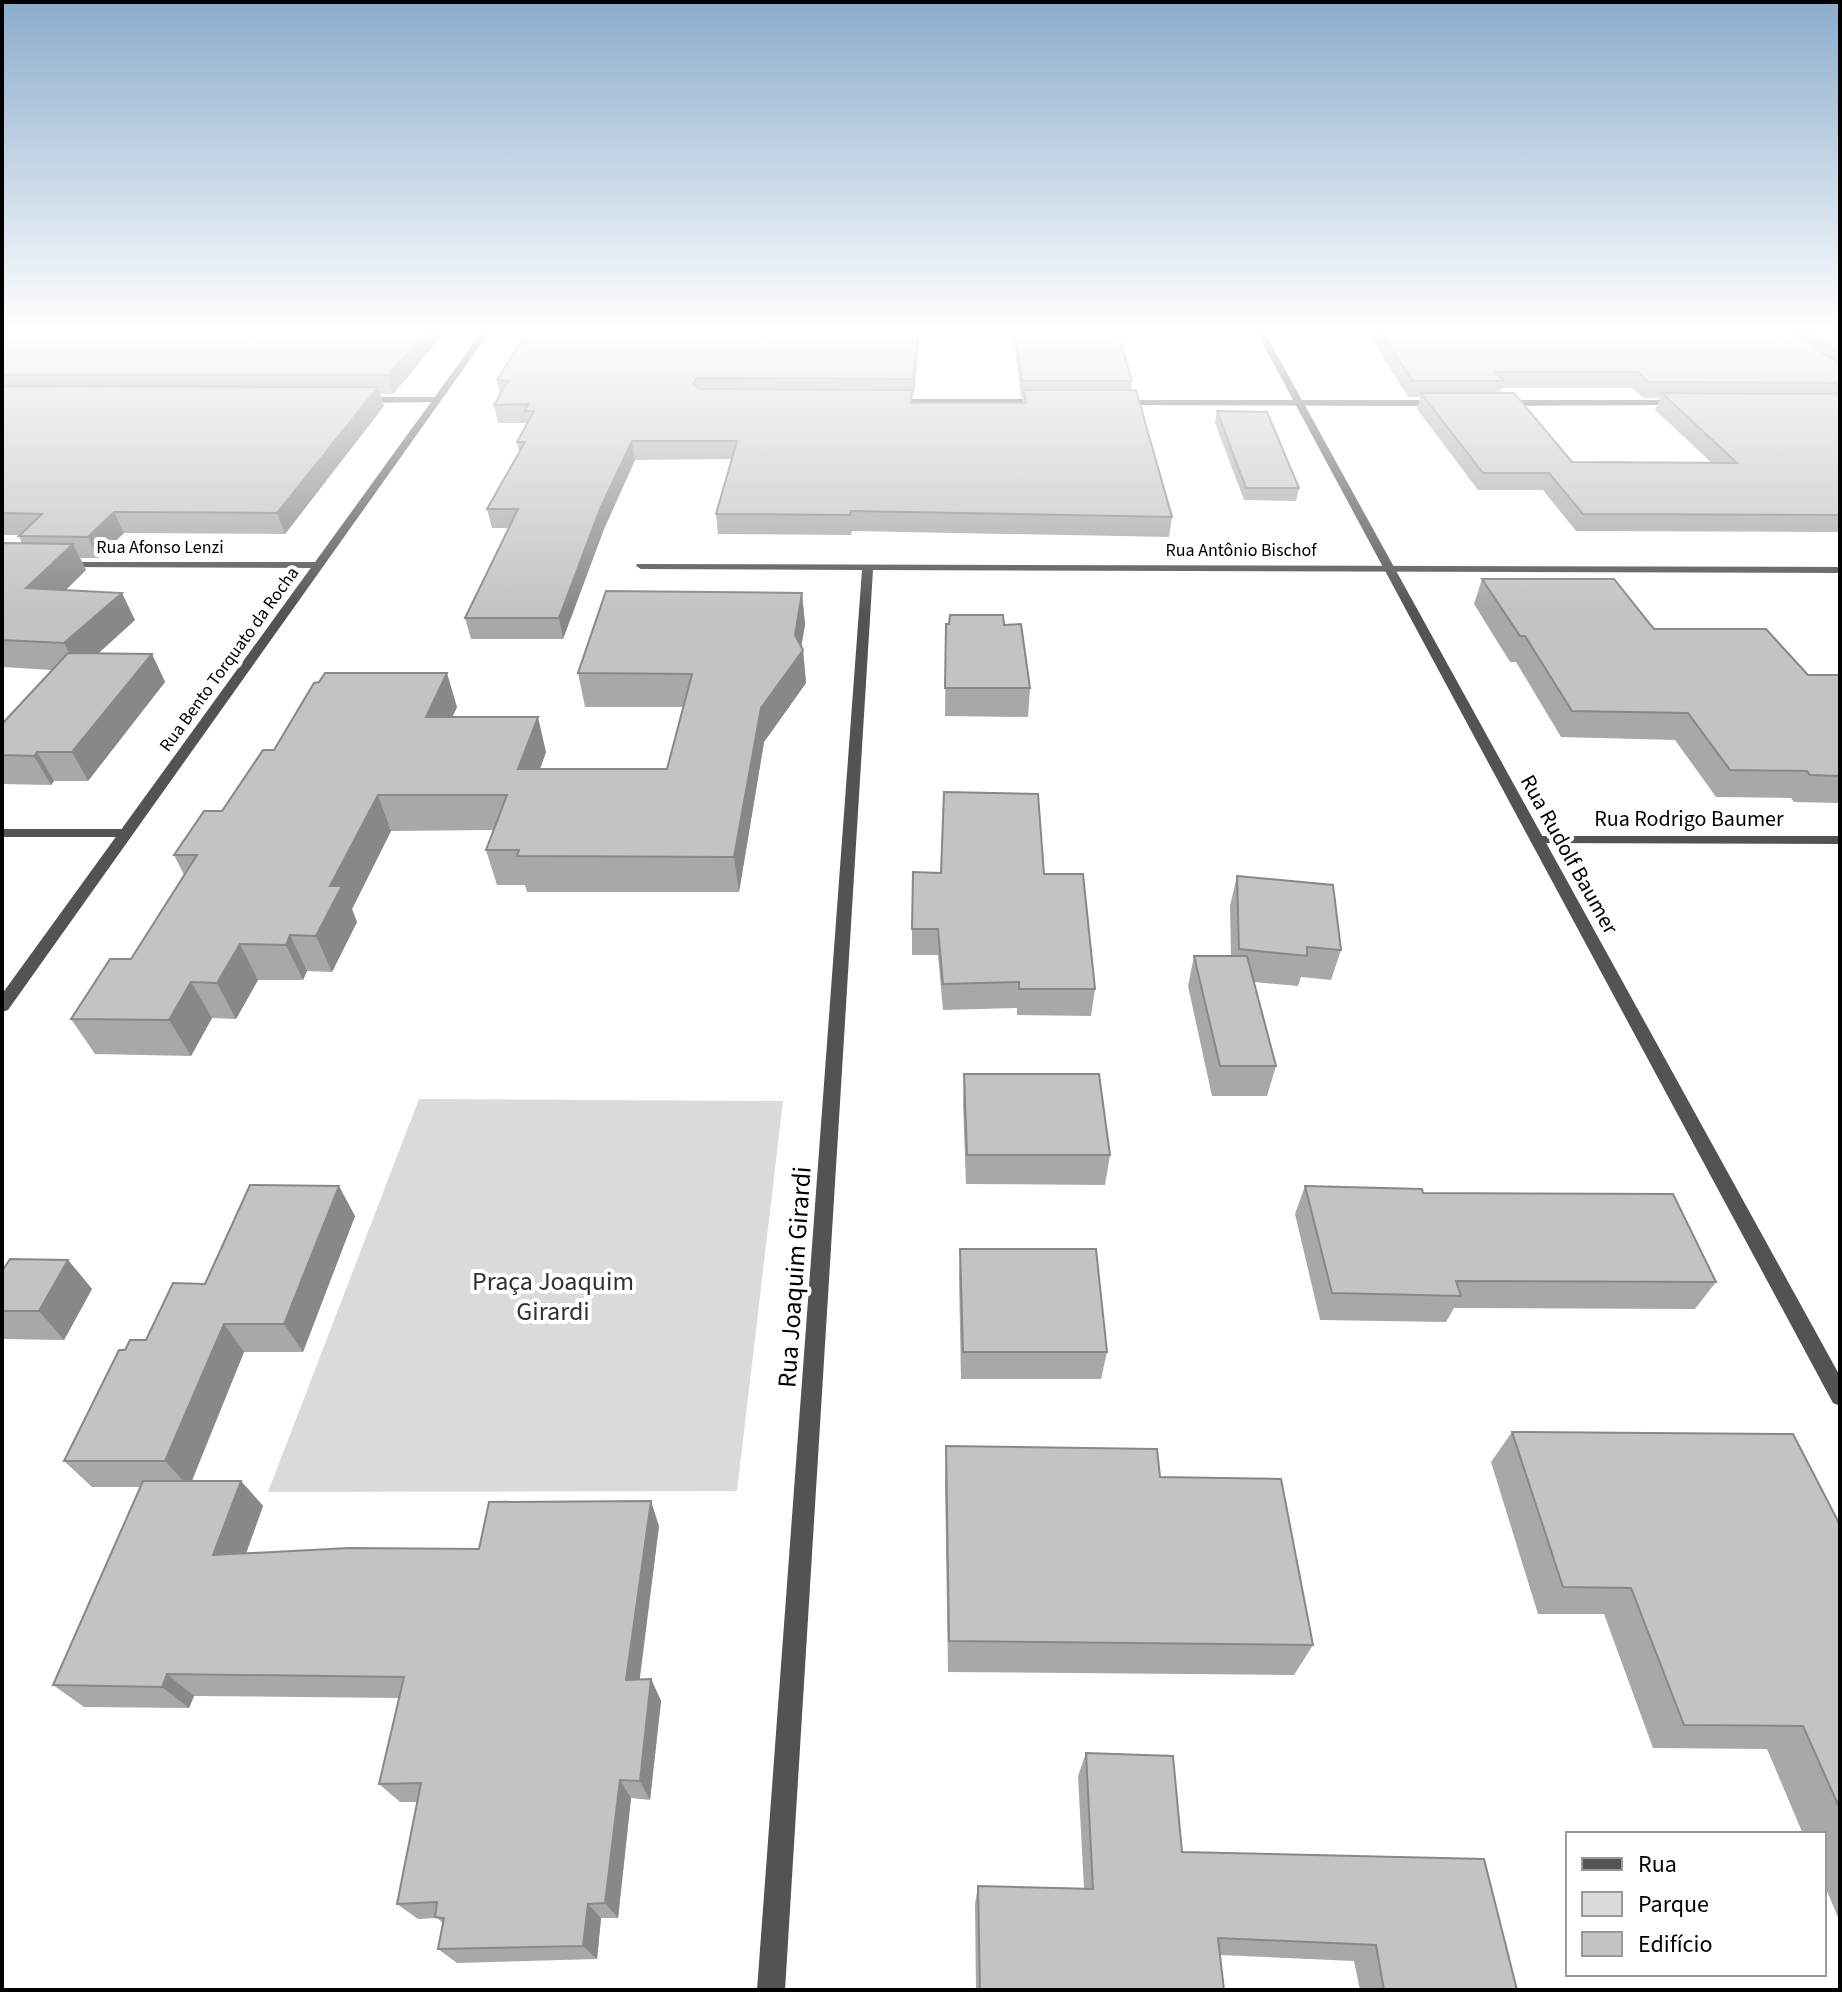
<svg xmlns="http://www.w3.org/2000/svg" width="1842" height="1992" font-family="'Source Sans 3',sans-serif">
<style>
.green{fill:#dadada}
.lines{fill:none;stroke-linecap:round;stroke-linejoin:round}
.minor{fill:#535353;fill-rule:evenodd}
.tertiary{fill:#535353;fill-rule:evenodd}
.wall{fill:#a8a8a8;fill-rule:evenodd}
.shaded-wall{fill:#888}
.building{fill:#c3c3c3;stroke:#888;stroke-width:2}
.labels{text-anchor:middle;stroke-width:8;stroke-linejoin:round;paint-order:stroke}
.far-street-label{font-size:18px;fill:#000;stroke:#fff}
.street-label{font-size:22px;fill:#000;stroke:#fff}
.near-street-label{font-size:26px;fill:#000;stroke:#fff}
.near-park-label{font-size:26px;fill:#313131;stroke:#fff}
</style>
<rect width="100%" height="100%" fill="#fff"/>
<!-- green -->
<path class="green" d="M419,1099L783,1101L737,1491L268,1492Z"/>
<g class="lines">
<!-- minor -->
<g class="minor">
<path d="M436,397L439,398V402L362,403L358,400L362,397Z"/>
<path d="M889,399H1044L1048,402L1044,405L892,404L888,401Z"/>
<path d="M1117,400H1440L1444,403L1440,406L1120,405L1116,402Z"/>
<path d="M1676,400L1679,401V405L1500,406L1496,403L1500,400Z"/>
<path d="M60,562H318L323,565L318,568L64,567L59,564Z"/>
<path d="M637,564L1840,567V573L873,570L785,1990H757L862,570L641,569L636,566Z"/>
<path d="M2,829H127L134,833L127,837H2Z"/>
<path d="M1537,836H1840V844L1532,843L1530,840Z"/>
</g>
<!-- tertiary -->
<g class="tertiary">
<path d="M481,333H489L8,1010L2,1012V994Z"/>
<path d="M1257,333H1265L1840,1376V1406L1833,1403Z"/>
</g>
</g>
<!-- wall -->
<g class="wall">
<path d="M2,333H445L393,394H380L384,406L285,534L124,533L98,558H80L86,570L66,590L135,620L98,653L152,654L165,682L88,781H54L51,785L2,784V724L52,670L2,667V545L22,544L19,536L20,535H2Z"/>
<path d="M526,333H920L912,403H1023V397H1021L1013,333H1118L1132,381L1131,390L1172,517L1169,537L852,531L851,535L718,534L716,514L732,459L635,460L604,529L563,639H471L465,618L509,528H492L487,509L519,452L517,442L528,423H498L494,405L500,395L497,380Z"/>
<path d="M1368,333H1840V532L1576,531L1543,490H1478L1417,409L1420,397H1408ZM1502,388H1632L1643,398H1660L1655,410L1712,463L1572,462L1500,393Z"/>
<path d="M1217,411L1299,488L1296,501L1244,500L1215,423Z"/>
<path d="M1482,579L1808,675H1840V803L1794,802L1791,798L1716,797L1675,740L1561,737L1516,662H1510L1474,604Z"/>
<path d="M802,593L805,625L801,646L803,650L806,683L764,742L739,892H527L525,885H497L486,850L493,830L391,831L352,909L357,922L332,972L307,971L303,980H258L236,1019L212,1018L191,1056L95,1054L71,1019L131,959L184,875L174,855L222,811L274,750L457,707L452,717L546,752L540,769H667L683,707H585L578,673Z"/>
<path d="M946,624L1004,625L1030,688L1028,717L945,716Z"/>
<path d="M1044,874L1095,989L1091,1016L1017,1015V1008L943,1010L938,955H912V929Z"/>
<path d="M1237,876L1341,950L1331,980L1301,977L1298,986L1254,982L1276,1066L1267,1096H1212L1188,986L1194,956H1231L1230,906Z"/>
<path d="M964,1074L1110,1155L1105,1185L966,1184L963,1104Z"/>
<path d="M1305,1186L1423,1193L1716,1282L1695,1309L1454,1308L1446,1322L1320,1320L1295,1214Z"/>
<path d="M355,1216L303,1352H244L192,1481H241L263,1506L246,1554L479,1549L659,1526L639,1679H651L661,1701L650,1800L631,1798L618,1918H601L597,1959L457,1963L438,1949L443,1923L437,1918L418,1919L397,1904L417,1802H400L379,1784L399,1698L194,1696L189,1708L84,1707L53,1685L141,1487H92L64,1461L125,1350L146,1340L205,1284Z"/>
<path d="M960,1249L1107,1352L1101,1379H961L959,1278Z"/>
<path d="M68,1260L92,1289L64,1340L4,1339L2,1337V1271Z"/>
<path d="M1512,1432L1840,1525V1922L1824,1884V1834H1803L1767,1749L1653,1748L1604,1614H1538L1491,1462Z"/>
<path d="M946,1446L1160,1477L1313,1645L1294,1675L948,1672L945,1483Z"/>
<path d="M1086,1753L1182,1852L1517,1990H1360L1354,1961L1220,1955L1224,1990H976L975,1904L978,1886L1084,1888L1078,1776Z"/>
</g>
<!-- shaded-wall -->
<g class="shaded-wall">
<path d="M425,333H445L393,394L388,375Z"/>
<path d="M918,333H920L914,396L913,379Z"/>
<path d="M378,387L384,406L285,534L277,513Z"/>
<path d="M632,441L635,460L604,529L563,639L559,618L600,509Z"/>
<path d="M114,512L124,533L98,558L88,537Z"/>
<path d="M73,544L86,570L40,615L26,588Z"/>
<path d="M122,593L135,620L79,671L64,643Z"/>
<path d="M802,593L805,625L800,654L803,650L806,683L764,742L739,892L734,857L761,708L795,635Z"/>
<path d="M152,654L165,682L88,781L72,752Z"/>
<path d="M447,673L457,707L436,752L426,717Z"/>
<path d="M538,717L546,752L527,804L518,769Z"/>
<path d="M37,752L54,781L51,785L34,756Z"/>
<path d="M378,795L391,831L352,909L357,922L332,972L316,936L330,886Z"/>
<path d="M290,935L307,971L303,980L286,945Z"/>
<path d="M240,944L258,980L236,1019L217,983Z"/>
<path d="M191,982L212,1018L191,1056L169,1020Z"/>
<path d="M339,1186L355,1216L303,1352L284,1324Z"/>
<path d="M68,1260L92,1289L64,1340L39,1311Z"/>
<path d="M224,1324L244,1352L189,1487L165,1461Z"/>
<path d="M241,1481L263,1506L236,1580L213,1555Z"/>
<path d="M651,1501L659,1526L637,1701L626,1680Z"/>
<path d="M167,1674L194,1696L189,1708L162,1687Z"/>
<path d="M651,1679L661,1701L650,1800L640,1781Z"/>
<path d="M620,1780L631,1798L618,1918L605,1903Z"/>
<path d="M588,1904L601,1918L597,1959L583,1946Z"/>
</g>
<!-- building -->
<g class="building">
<path d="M2,333H425L388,375H2Z"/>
<path d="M526,333H918L913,379L697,378L693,384L700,389L912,390L911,403H1026L1024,390H1136L1172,517L851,511L850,515L716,514L737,441H632L600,509L559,618H465L518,509H487L525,442H517L534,411H525L528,404L494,405L508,381L497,380Z"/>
<path d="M1015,333H1118L1132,381H1022Z"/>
<path d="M1380,333H1793L1840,364V383L1649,382L1638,372H1496L1504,381H1413Z"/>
<path d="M1810,333H1840V354Z"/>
<path d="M2,386L378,387L277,513L114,512L88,537L19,536L42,514L2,513Z"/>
<path d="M1421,393H1514L1572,462L1737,463L1662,393L1840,394V515L1583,514L1549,473H1483Z"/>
<path d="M1217,411L1267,412L1299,488H1246Z"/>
<path d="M4,543L73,544L26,588L122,593L64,643L2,640V545Z"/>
<path d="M1482,579H1614L1654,629H1766L1808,675H1840V776L1810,775L1807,771L1730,770L1688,713L1572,711L1525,636H1520Z"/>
<path d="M606,591L802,593L795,635L803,650L761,708L734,857L517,856L519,850H486L507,795H378L330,886H342L316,936L290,935L286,945L240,944L217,983L191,982L169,1020L71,1019L110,959H131L197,855H174L204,811H222L263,750H274L314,683L319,682L325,673H447L426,717H538L518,769H667L692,674L578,673Z"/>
<path d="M950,615H1003L1004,625L1021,624L1030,688H945L946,624H949Z"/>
<path d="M68,653L152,654L72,752H37L34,756L2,755V724Z"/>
<path d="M944,792L1038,794L1044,874H1083L1095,989H1019V982L943,984L938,929H912L913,872L941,873Z"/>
<path d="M1237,876L1333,885L1341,950L1307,947V956L1239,949Z"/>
<path d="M1194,956H1247L1276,1066H1220Z"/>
<path d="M964,1074H1099L1110,1155H967Z"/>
<path d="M250,1185L339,1186L284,1324H224L165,1461H64L119,1350H125L130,1340H146L173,1283L205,1284Z"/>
<path d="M1305,1186L1422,1189L1423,1193L1673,1194L1716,1282L1456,1281L1461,1296L1332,1293Z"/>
<path d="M960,1249H1096L1107,1352H963Z"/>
<path d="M10,1259L68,1260L39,1311H2V1271Z"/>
<path d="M1512,1432L1793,1434L1840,1525V1809L1803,1726L1684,1725L1631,1588L1563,1587Z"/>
<path d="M946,1446L1157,1449L1160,1477L1281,1479L1313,1645L949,1641Z"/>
<path d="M143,1481H241L213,1555L349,1548L479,1549L489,1502L651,1501L626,1680L651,1679L640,1781L620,1780L605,1903L588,1904L583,1946L438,1949L444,1918L435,1917L437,1902L397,1904L421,1783L379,1784L404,1677L167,1674L162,1687L53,1685Z"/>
<path d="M1086,1753L1173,1756L1182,1852L1484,1859L1517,1990H1384L1376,1945L1218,1938L1224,1990H980L978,1886L1093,1889Z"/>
</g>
<!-- sky -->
<linearGradient id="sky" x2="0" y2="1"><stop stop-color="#8baccc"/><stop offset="0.54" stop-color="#fff"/><stop offset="1" stop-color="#fff" stop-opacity="0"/></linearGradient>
<rect width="1842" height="612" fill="url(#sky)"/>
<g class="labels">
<!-- far-street labels -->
<g class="far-street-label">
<text x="160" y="553">Rua Afonso Lenzi</text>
<text x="1241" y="556">Rua Antônio Bischof</text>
<text transform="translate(229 659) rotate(-54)" y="6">Rua Bento Torquato da Rocha</text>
</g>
<!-- street labels -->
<g class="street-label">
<text x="1689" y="826">Rua Rodrigo Baumer</text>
<text transform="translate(1570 854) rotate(61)" y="8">Rua Rudolf Baumer</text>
</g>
<!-- near-street labels -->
<g class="near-street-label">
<text transform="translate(794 1277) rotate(-86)" y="9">Rua Joaquim Girardi</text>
</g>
<!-- near-park labels -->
<g class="near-park-label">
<text x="553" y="1290">Praça Joaquim<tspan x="553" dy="30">Girardi</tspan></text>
</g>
</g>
<!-- border -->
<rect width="1842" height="1992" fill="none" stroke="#000000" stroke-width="8"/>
<!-- legend -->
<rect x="1566" y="1832" width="260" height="144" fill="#ffffff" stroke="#999999" stroke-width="2"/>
<rect x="1582" y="1858" width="40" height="12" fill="#535353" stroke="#999999" stroke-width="2"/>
<text x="1638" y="1872" font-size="24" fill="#000000">Rua</text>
<rect x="1582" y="1892" width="40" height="24" fill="#dadada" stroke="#999999" stroke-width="2"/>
<text x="1638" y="1912" font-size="24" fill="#000000">Parque</text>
<rect x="1582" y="1932" width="40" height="24" fill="#c3c3c3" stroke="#999999" stroke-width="2"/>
<text x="1638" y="1952" font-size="24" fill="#000000">Edifício</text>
</svg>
